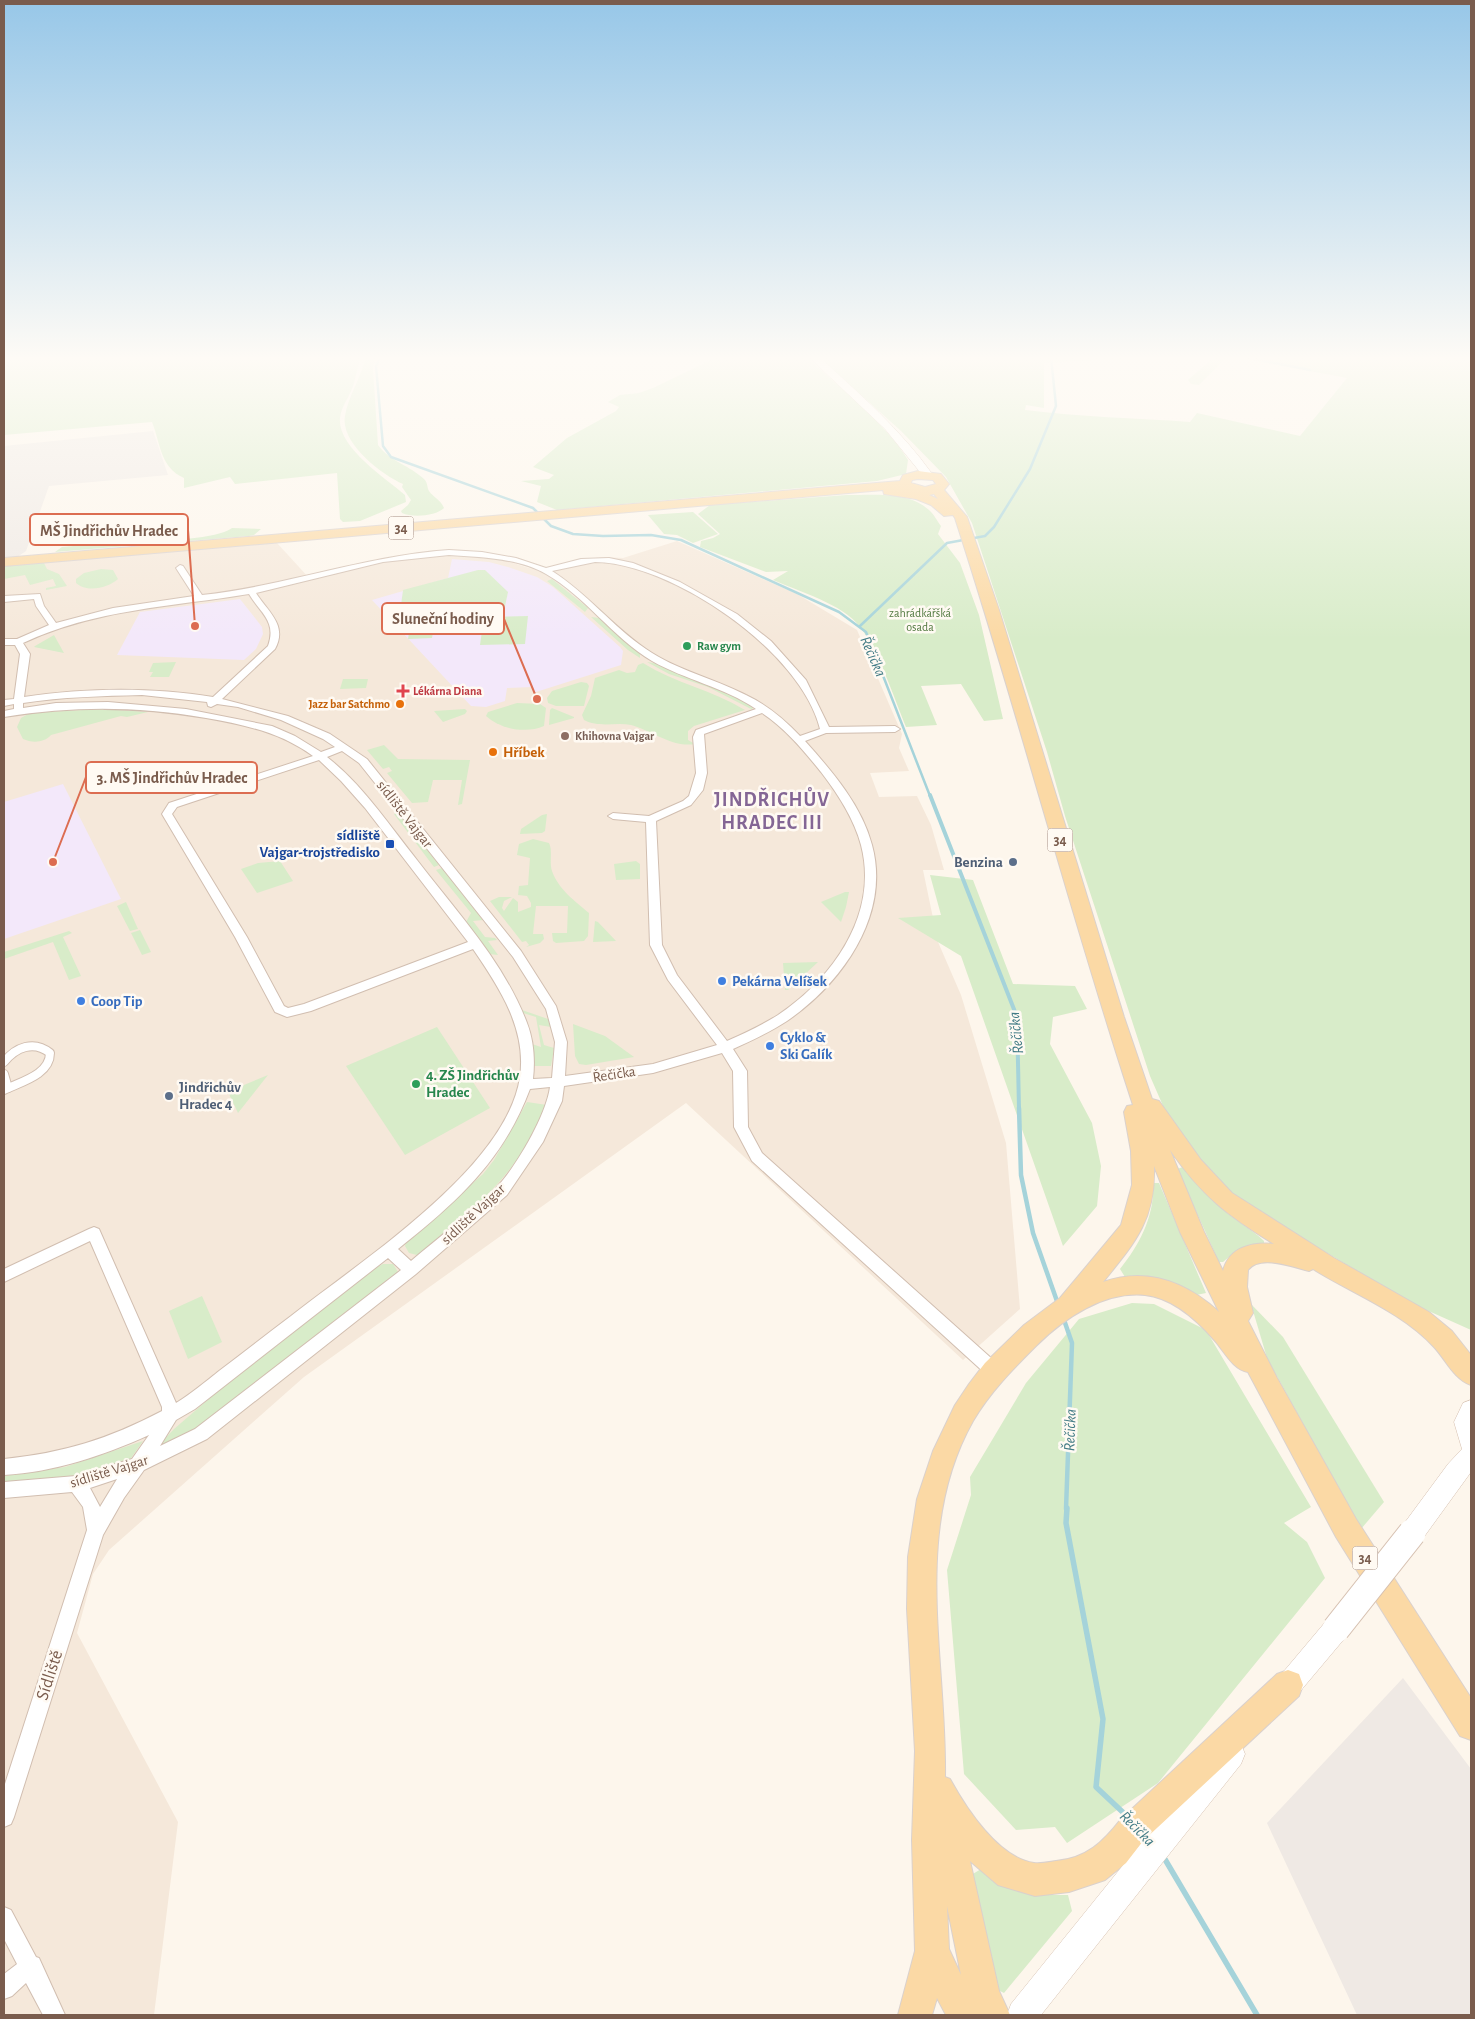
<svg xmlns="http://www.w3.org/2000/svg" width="1475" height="2019" font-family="'Alegreya Sans',sans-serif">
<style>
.residential{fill:#f5e8da}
.industrial{fill:#efe9e4}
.education{fill:#f3e8fa}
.green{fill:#d8ecc9}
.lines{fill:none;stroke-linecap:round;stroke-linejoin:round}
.stream-far3{stroke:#a5d3da;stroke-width:2.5}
.stream-far2{stroke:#a5d3da;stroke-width:4}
.stream-far1{stroke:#a5d3da;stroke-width:4.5}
.stream{stroke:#a5d3da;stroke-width:5.5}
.pedestrian-casing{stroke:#d1beb0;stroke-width:10}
.minor-casing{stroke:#d1beb0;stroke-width:2}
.secondary-casing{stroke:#d6c0b0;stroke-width:1}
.primary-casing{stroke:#dad1cd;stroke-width:2}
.pedestrian{stroke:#fff;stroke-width:8}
.minor{fill:#fff;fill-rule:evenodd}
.secondary{fill:#fff;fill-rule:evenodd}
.primary{fill:#fbd9a5;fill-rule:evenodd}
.secondary-bridge-casing{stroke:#d6c0b0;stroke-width:29;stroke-linecap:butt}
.secondary-bridge{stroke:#fff;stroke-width:27}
.leisure-dot{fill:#2e9e5b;stroke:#fffaf3;stroke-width:2}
.health-dot{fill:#e0444e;stroke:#fffaf3;stroke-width:2}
.food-dot{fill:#e8710a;stroke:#fffaf3;stroke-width:2}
.education-dot{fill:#8d6e63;stroke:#fffaf3;stroke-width:2}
.transit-dot{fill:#1a4fb4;stroke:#fffaf3;stroke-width:2}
.service-dot{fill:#5c6f8a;stroke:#fffaf3;stroke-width:2}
.shop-dot{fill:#3f7fe0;stroke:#fffaf3;stroke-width:2}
.labels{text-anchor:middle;stroke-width:5;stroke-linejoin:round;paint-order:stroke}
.far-park-label{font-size:12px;fill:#537a41;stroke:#fffaf3}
.far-leisure-label{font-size:12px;font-weight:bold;fill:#27864d;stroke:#fffaf3;text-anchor:start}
.far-health-label{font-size:12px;font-weight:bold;fill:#be3a42;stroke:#fffaf3;text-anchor:start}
.far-food-label{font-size:12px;font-weight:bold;fill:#c56008;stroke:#fffaf3;text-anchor:end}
.far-education-label{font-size:12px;font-weight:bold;fill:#785e54;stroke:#fffaf3;text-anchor:start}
.shield{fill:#fffaf3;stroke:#a28b7f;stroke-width:1}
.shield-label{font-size:14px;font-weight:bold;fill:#7a5c4d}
.food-label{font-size:15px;font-weight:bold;fill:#c56008;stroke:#fffaf3;text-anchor:start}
.street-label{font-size:15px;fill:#7a5c4d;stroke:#fffaf3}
.transit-label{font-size:15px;font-weight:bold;fill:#164399;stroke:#fffaf3;text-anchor:end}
.service-label{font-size:15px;font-weight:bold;fill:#4e5e75;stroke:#fffaf3;text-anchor:end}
.shop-label{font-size:15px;font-weight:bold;fill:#366cbe;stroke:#fffaf3;text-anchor:start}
.leisure-label{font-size:15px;font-weight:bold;fill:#27864d;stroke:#fffaf3;text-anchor:start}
.water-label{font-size:16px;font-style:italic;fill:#437c86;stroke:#fffaf3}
.near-street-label{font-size:18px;fill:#7a5c4d;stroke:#fffaf3}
.district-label{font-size:20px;font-weight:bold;letter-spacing:1px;fill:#846695;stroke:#fffaf3}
.leader{fill:none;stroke:#dc6d51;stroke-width:2}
.callout-dot{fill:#dc6d51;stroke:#fffaf3;stroke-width:2}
.callout{fill:#fffaf3;stroke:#dc6d51;stroke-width:2}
.callout-label{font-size:16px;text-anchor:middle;font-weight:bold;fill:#7a5c4d}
</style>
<rect width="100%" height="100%" fill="#fdf6ec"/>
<!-- residential -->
<path class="residential" d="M677,541L797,594L857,630L902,734L899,748L909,771L870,773L879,797L917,796L931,825L944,870H923L938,942L961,995L1006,1143L1020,1309L963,1360L686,1103L304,1377L109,1550L93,1574L77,1633L178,1822L154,2015H4V566L277,543L310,579L351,567L408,556L467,555L506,561L539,571L577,560L605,557L623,558Z"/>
<!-- industrial -->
<g class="industrial">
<path d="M153,431L168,475L49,486L26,551L17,557L4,558V446Z"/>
<path d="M1403,1678L1471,1769V2015H1357L1267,1823Z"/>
</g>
<!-- education -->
<g class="education">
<path d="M452,559L489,562L508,567L537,577L553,587L620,647L623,651L621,665L536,692L532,691V687L507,688L505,701L486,707L471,706L372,600L448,578Z"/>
<path d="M240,599L262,627L263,634L256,649L244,660L117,655L140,612Z"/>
<path d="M63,784L121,899L4,939V802Z"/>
</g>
<!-- green -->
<g class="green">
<path d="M4,357H361C358,366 356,375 354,383C351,395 341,406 340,418C337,447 385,478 405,495L406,502L360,521L343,522L340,519L337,473L235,484L230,477L184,488V478C160,467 161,445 152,422L4,435Z"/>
<path d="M366,357H375L373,369L378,445C390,462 410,465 425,480C428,484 427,488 429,491C433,497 441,500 444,508C436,516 413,518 402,513L401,511L408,505L411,500L402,487L403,484C382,475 340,443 345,416C348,397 361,377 366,357Z"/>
<path d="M717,357H807C837,386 888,425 908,460L906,474L877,481L557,510L537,502L541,486L521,481L549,479L554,475L533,467L567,438L616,411L619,407L608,402L620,395L639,393L653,388Z"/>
<path d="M819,357H1152L1044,363V408L1026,405L1025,410C1080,417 1135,418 1190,422L1197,413L1300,436L1347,378L1235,357H1471V1330L1413,1304L1238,1200L1197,1160L1167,1115L1150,1076L1065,816L1047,752L972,523L946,477L901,431Z"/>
<path d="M1210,357H1227L1199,385L1191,384L1188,380L1213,358Z"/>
<path d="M847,495C872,495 909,491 929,510C934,514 937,521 941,526L938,534L960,563L979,615L1003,719L984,721L961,684L921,686L937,725L906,727C894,698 879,651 860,627C843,604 798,591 773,580L788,571L766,572L700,547L701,541L713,538L720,534L698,514L710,505Z"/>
<path d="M693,512L718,534L693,543L677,535L664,534L648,515Z"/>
<path d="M232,528L261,529L254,535L249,536L55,552L62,547L155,539V537C161,536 165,538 171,539C185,540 222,536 232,528Z"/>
<path d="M44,563L47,569L59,574L67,586L46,590V588L56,586L53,579L30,585L25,575L4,579V566Z"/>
<path d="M101,569L113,570L118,579C108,588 87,593 76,583V579L84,573Z"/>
<path d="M478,570H485L508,592L504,611L400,613L403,590Z"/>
<path d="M552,579L588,608L585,612L547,581Z"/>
<path d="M436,614L432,638L408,639L412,615Z"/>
<path d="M528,616L525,644L480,645L484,617Z"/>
<path d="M591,617L600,618L604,622L638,651L640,654V658L628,650Z"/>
<path d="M54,635L64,653L34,647L35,646Z"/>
<path d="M176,662L169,677H150L153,672H149L153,663Z"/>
<path d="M647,662L659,664L732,694L752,707L753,710L708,687L669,674Z"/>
<path d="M643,663C675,683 712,690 745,710L694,726L688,731V740L695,744C672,748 651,730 631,725C616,722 599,728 584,720L582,715L591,696L595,678L619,670L627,673L635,672L638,665Z"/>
<path d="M343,679H368L366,688L340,689Z"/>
<path d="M581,682L587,683L589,686L584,706H556L548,703L547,698L552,691Z"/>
<path d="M517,703L540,704L546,708L544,726C526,734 500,729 486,716L488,712Z"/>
<path d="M552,708L574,717V718L549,725L550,710Z"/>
<path d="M101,709L148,712L127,717L121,716L51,735C44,743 32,743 23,739L17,727L21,718L30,713Z"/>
<path d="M465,709L467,711L465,714L443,722L434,711Z"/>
<path d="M384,745L398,759L470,760L462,804L458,805L462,780H433L428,802L412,803L387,773L392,771L389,767L383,769L367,750Z"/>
<path d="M398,813L439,865L434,867L394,814Z"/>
<path d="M547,814L545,831L542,833L520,834L521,829L542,815Z"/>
<path d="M533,839L549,843C553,851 549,862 552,871C558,889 576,902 589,913L588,936L584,941L556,943L553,941L552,933H567L568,906H536L533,934H543L544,939L540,943L526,947L529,945L526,941L522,942L490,901L499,897H512L504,901L502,908L504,911L513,898L518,902V912L531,907V903L527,896L518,895L519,886L528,885L530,858L517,855L519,844Z"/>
<path d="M280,861L293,881L257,893L241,869L258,863Z"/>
<path d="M636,861L640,864V879L616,880L614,864Z"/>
<path d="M442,868L483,920L473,921L485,937L495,938L497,940L488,941L498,955L489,954L465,924L471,913L436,870Z"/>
<path d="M930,875L973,880L1013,984L1075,986L1087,1009L1053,1017L1050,1044L1092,1123L1101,1166L1097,1206L1063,1246L961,956L898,918L941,915Z"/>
<path d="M845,892H849L846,907L841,922L821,902Z"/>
<path d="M126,902L138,929L130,931L117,906Z"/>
<path d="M595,921L598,922L616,941L593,942Z"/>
<path d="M140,930L151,952L142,955L131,933Z"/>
<path d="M69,931L72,933L63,937L81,976L69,980L53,942L4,959V952Z"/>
<path d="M818,962L788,990H785L783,963Z"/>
<path d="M522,1010L548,1019L551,1027L539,1025L544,1045L554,1048L551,1066H532V1044L541,1047L536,1017L523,1013Z"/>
<path d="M573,1024L605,1036L634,1057L586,1065L579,1064L575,1056Z"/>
<path d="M437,1027L490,1108L405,1155L346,1066Z"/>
<path d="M268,1075L238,1113L229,1094L232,1090Z"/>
<path d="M527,1102L547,1105C519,1173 474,1211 417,1255L409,1253L405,1246L406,1242L483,1174L494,1160Z"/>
<path d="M1183,1167C1197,1183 1211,1199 1227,1213C1239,1223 1253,1230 1264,1241V1244L1236,1251L1223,1262H1219L1177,1169Z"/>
<path d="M1153,1183H1159L1206,1293L1196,1295L1148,1277H1125L1120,1269C1140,1244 1155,1215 1153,1183Z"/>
<path d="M383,1264H393L398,1272L206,1424L155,1449L174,1429L225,1385L372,1270Z"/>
<path d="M202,1296L222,1342L188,1359L169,1311Z"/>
<path d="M1132,1303L1154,1304L1206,1330L1311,1507L1284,1523L1307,1542L1325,1578L1158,1783L1067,1843L1055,1827L1016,1830L964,1774L947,1570L971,1495L970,1477L1026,1383L1079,1319Z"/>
<path d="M1251,1304L1283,1337L1384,1502L1361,1529L1267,1358Z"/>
<path d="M143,1441L129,1461L66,1479L4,1483V1476L65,1467Z"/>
<path d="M981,1869C1017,1889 1026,1896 1068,1895L1072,1911L1004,1993L992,1987L968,1877Z"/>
</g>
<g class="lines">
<!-- stream-far3 -->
<g class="stream-far3">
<path d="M380,357L376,366L383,446L391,457L533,508L551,526L573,534L603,536L651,535L681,540L839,612L866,632L930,796"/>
<path d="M1245,357L1310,370"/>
<path d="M860,626L947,543L985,536L994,527L1030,469L1056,406L1051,357"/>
</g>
<!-- stream-far2 -->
<path class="stream-far2" d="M930,795L1017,1017L1019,1109"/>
<!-- stream-far1 -->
<g class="stream-far1">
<path d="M1019,1108L1021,1175L1033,1233L1058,1304"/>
<path d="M1063,1317L1072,1343L1066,1509"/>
</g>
<!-- stream -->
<g class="stream">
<path d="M1067,1508L1066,1523L1103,1719L1096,1787L1129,1818"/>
<path d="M1163,1856L1257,2015"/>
</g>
<defs>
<g id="pedestrian">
<path d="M4,1062C16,1047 34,1040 50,1053C50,1075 20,1082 4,1090"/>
<path d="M4,1074L8,1088"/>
</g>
<g id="minor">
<path d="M449,550L482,552L516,558L546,568L581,559L609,558L633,563L680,582L737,614L771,641L806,680L829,727L895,726L900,729L895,732L826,733L805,741C832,771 862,806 872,845C891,915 842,983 787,1021C770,1032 751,1041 733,1049L747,1071L748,1127L762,1153L1000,1366L1002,1371L1000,1376L994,1378L988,1376L752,1161L734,1127L733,1071L722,1053L653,1073L564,1086L562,1101L543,1142L507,1195L416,1274L207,1439L144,1470L124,1498L103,1535L14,1817L11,1824L4,1827V1787L87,1530L83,1507L72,1492L4,1498V1482L76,1476L132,1459L149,1435C102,1456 55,1472 4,1475V1459C63,1453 109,1439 162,1411V1407L90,1241L4,1282V1269L89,1229L94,1227L99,1229L176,1403C191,1394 205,1382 219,1371C243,1353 267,1334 291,1316C359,1262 507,1168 520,1077C527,1029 499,987 473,949L311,1011L287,1017L275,1012L235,937L162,814L169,803L313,756C280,732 245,725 206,718C134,706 75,706 4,717V711L14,709V704L4,706V700L14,699L20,654L15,645H4V639H17L49,625L36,606L34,599L4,602V596L40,594L44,606L56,623L113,608L194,596L176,568L180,565L183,566L202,595C286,586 364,556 449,550ZM449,555C480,557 518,558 546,574C586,597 612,637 652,661C685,680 724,687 756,709L696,730L693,737L696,773L689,796L683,801L649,816L613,813L608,816L613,819L646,822L650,945L668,980L717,1045L653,1064L565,1076L567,1042L556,1006L521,951L367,759L330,734L288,716L222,699L275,649C288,625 268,612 256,593L383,562ZM595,562C672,563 801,651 820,729L800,736C784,719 767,705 746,695C713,678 676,670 646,649C612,626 587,593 552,571ZM249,594C260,613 277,621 268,646L213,697C151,687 86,688 24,697L30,654L23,643C95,609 171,607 249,594ZM142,695L207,702L208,706L211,707L217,704L238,707L281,720L323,739L335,747L321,752L295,736L272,726L186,709L108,702L56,703L23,708V703C63,697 102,696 142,695ZM762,713C785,728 804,751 821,772C838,794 854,819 861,845C879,914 833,978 778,1015C762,1025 745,1033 727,1041L677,975L662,945L656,821L691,805L703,790L707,773L704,734ZM342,751L359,763L513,957L546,1009L555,1042L552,1078L533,1079C535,1061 534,1041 527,1023C504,962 456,911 417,860C389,825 363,785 327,757ZM319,760L341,781L365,808L468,942L304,1004L288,1008L284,1006L247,937L172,814L177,807ZM550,1087C546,1116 516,1167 496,1188C470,1214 439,1237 411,1261L398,1249C457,1202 503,1161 530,1089ZM388,1258L401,1270L195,1429L160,1446L176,1420L195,1409ZM117,1479L100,1507L90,1488Z"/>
<path d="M4,1907L11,1910L36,1957L39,1958L65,2015H43L26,1983L12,1996L4,1999V1974L17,1964L4,1939Z"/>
</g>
<g id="secondary">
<path d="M809,357H819C860,394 901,430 933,475L932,477H924L885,429Z"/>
<path d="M1471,1400V1472L1421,1541L1412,1545L1403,1541L1400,1533L1403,1525L1448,1464L1462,1449L1454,1422L1463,1403Z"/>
<path d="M1336,1616L1345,1620L1349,1629L1345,1638L1292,1701L1283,1705L1274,1701L1270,1692L1274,1683L1327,1620Z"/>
<path d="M1231,1740L1241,1744L1245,1754L1241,1764L1041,2015H1007L1011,2004L1221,1744Z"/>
</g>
<path id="primary" d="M918,471L941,474L949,484L944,490L967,517L999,610L1124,1017L1152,1099L1159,1101L1201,1160L1232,1193L1334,1258L1429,1312L1452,1331L1471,1355V1385C1454,1379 1446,1360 1434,1347C1402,1312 1353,1294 1313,1269L1309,1271C1293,1267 1260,1254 1248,1270L1247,1287L1253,1313L1248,1321L1277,1378L1356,1519L1471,1698V1740L1460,1736L1336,1537L1248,1372C1234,1370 1225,1353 1216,1342C1198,1321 1174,1298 1145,1295C1104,1291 1064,1318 1036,1346C1013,1369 990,1392 973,1421C911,1531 947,1658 945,1777L950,1779C966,1808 998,1858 1034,1863C1041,1864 1049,1862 1056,1861C1087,1858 1103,1842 1121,1819L1277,1674L1288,1670L1299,1674L1303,1685L1299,1696L1143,1841L1126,1863L1105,1880L1069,1892L1035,1896L998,1885L970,1861L999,1991L1010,2015H946L937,1998L932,2015H898L915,1951L912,1840L915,1751L907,1609L908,1557L917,1499L933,1451L955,1405L969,1384L985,1363L1024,1325L1060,1298L1121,1225L1132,1185L1131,1151L1124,1112L1127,1106L1133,1105C1069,910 1018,712 955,518L953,515L944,516L931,505L916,499L884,494L883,490L4,566V558L900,481L903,475ZM918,479L933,480L936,484L925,487L911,483L912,480ZM934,494L938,499L929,495ZM1170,1150C1202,1196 1227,1215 1274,1244C1252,1242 1229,1247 1223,1271L1204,1232ZM1154,1166L1180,1232L1219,1312C1186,1282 1147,1267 1103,1282C1135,1243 1156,1219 1154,1166ZM947,1906L961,1975L949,1949Z"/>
</defs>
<!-- pedestrian casing -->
<use href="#pedestrian" class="pedestrian-casing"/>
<!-- minor casing -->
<use href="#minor" class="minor-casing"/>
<!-- secondary casing -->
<use href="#secondary" class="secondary-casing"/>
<!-- primary casing -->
<use href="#primary" class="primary-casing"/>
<!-- pedestrian -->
<use href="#pedestrian" class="pedestrian"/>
<!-- minor -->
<use href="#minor" class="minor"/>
<!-- secondary -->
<use href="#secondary" class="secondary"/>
<!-- primary -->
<use href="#primary" class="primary"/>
<defs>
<path id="secondary-bridge" d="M1336,1629L1412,1533"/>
</defs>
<!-- secondary-bridge casing -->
<use href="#secondary-bridge" class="secondary-bridge-casing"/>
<!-- secondary-bridge -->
<use href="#secondary-bridge" class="secondary-bridge"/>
</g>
<!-- sky -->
<linearGradient id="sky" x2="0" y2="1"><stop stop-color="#97c7e8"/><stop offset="0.56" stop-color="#fefbf6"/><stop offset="1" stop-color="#fefbf6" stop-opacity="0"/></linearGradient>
<rect width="1475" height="640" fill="url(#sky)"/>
<!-- markers -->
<g class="leisure-dot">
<circle cx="687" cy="646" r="5"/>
<circle cx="416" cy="1084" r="5"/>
</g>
<path class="health-dot" d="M400.5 683.5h5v5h5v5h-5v5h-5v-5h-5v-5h5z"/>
<g class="food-dot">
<circle cx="400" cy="704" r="5"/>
<circle cx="493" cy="752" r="5"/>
</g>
<circle class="education-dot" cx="565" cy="736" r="5"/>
<rect class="transit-dot" x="385" y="839" width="10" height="10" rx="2.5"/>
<g class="service-dot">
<circle cx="1013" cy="862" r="5"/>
<circle cx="169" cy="1096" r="5"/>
</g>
<g class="shop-dot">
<circle cx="722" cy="981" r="5"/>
<circle cx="81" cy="1001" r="5"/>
<circle cx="770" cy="1046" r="5"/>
</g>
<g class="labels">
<!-- far-park labels -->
<g class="far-park-label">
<text x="920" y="617">zahrádkářšká<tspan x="920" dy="14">osada</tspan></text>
</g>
<!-- far-leisure labels -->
<g class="far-leisure-label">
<text x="697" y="650">Raw gym</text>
</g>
<!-- far-health labels -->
<g class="far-health-label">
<text x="413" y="695">Lékárna Diana</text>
</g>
<!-- far-food labels -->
<g class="far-food-label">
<text x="390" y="708">Jazz bar Satchmo</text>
</g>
<!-- far-education labels -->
<g class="far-education-label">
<text x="575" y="740">Khihovna Vajgar</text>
</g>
<!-- shield labels -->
<g class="shield">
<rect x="388.5" y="516.5" width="25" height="23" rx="4"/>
<rect x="1047.5" y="828.5" width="25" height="23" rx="4"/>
<rect x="1352.5" y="1546.5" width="25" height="23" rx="4"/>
</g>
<g class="shield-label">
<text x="401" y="533">34</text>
<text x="1060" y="845">34</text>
<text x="1365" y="1563">34</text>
</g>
<!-- food labels -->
<g class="food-label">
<text x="503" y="757">Hříbek</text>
</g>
<!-- street labels -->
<g class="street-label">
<text transform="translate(405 814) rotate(52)" y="5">sídliště Vajgar</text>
<text transform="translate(614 1074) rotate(-9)" y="5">Řečička</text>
<text transform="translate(473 1214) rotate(-43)" y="5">sídliště Vajgar</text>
<text transform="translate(109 1471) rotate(-17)" y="5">sídliště Vajgar</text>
</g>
<!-- transit labels -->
<g class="transit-label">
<text x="380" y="840">sídliště<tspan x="380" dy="17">Vajgar-trojstředisko</tspan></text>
</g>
<!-- service labels -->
<g class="service-label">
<text x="1003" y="867">Benzina</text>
<text x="179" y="1092" text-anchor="start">Jindřichův<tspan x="179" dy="17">Hradec 4</tspan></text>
</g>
<!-- shop labels -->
<g class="shop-label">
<text x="732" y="986">Pekárna Velíšek</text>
<text x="91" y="1006">Coop Tip</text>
<text x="780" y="1042">Cyklo &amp;<tspan x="780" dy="17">Ski Galík</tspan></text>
</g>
<!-- leisure labels -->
<g class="leisure-label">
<text x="426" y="1080">4. ZŠ Jindřichův<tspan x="426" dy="17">Hradec</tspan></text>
</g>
<!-- water labels -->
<g class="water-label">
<text transform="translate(874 656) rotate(66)" y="6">Řečička</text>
<text transform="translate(1015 1033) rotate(-96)" y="6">Řečička</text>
<text transform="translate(1069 1430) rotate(-88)" y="6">Řečička</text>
<text transform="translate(1138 1828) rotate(45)" y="6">Řečička</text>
</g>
<!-- near-street labels -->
<g class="near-street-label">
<text transform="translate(49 1675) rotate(-72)" y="6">Sídliště</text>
</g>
<!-- district labels -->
<g class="district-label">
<text x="772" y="806">JINDŘICHŮV<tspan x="772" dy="23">HRADEC III</tspan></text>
</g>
</g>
<!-- callouts -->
<path class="leader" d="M195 626L188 530M537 699L504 619M53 862L86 777"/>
<g class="callout-dot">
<circle cx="195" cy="626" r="5"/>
<circle cx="537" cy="699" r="5"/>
<circle cx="53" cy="862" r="5"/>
</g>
<g class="callout">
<rect x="30" y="514" width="158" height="31" rx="5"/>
<rect x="382" y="603" width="122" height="31" rx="5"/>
<rect x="86" y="762" width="171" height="31" rx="5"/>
</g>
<g class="callout-label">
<text x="109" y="536">MŠ Jindřichův Hradec</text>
<text x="443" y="624">Sluneční hodiny</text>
<text x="172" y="783">3. MŠ Jindřichův Hradec</text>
</g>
<!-- border -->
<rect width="1475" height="2019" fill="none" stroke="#7a5c4d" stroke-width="10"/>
</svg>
